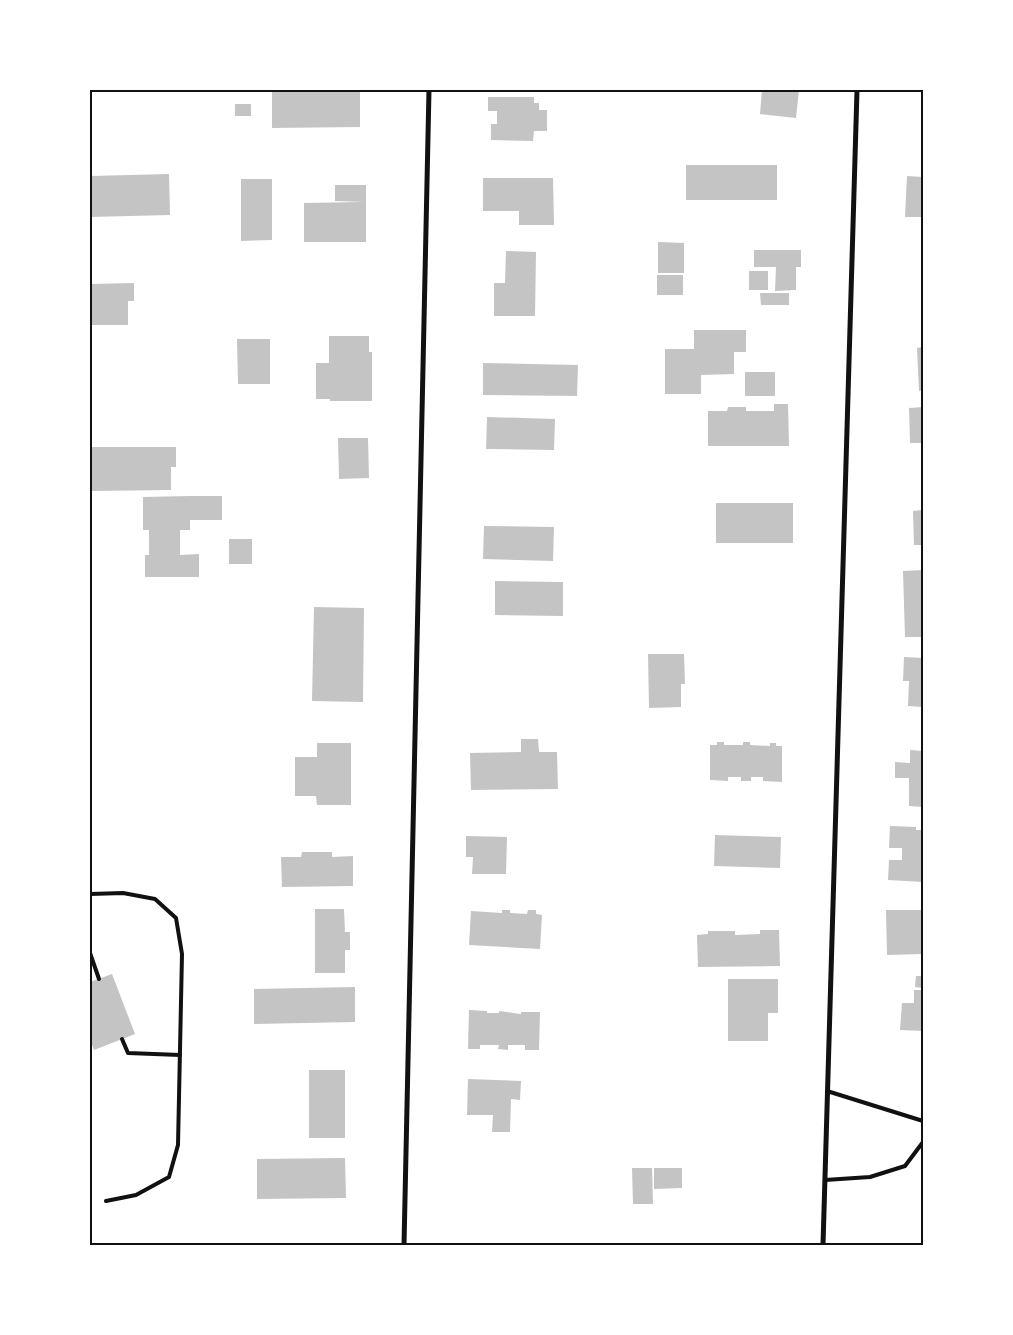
<svg xmlns="http://www.w3.org/2000/svg" width="1013" height="1335" font-family="Poppins,sans-serif">
<style>
.building{fill:#c4c4c4}
.lines{fill:none;stroke-linecap:round;stroke-linejoin:round}
.service{stroke:#111;stroke-width:4}
.minor{stroke:#111;stroke-width:5}
.neatline{fill:none;stroke:#111;stroke-width:2}
</style>
<rect width="100%" height="100%" fill="#fff"/>
<!-- building -->
<g class="building">
<path d="M762,90H799L796,118L760,114Z"/>
<path d="M272,91H360V127L272,128Z"/>
<path d="M488,97H534V103H539V110H547V131H534L533,141L491,140V124H497V111H488Z"/>
<rect x="235" y="104" width="16" height="12"/>
<rect x="686" y="165" width="91" height="35"/>
<path d="M169,174L170,215L90,217V176Z"/>
<path d="M907,176L923,177V217H905Z"/>
<path d="M483,178H553L554,225H519V211H483Z"/>
<path d="M241,179H272V240L241,241Z"/>
<path d="M335,185H366V242H304V203L364,202L335,201Z"/>
<path d="M658,242L684,243V273H658Z"/>
<path d="M754,250H801V267H796V290L775,291L776,267H754Z"/>
<path d="M506,251L536,252L535,316H494V283H505Z"/>
<rect x="749" y="271" width="19" height="19"/>
<rect x="657" y="275" width="26" height="20"/>
<path d="M134,283V301H128V325H90V284Z"/>
<path d="M760,293H789V305H761Z"/>
<path d="M694,330H746V352H734V374L701,375V394H665V349H694Z"/>
<path d="M329,336H369V352H372V401H330V399H316V363H329Z"/>
<path d="M237,339H270V384H238Z"/>
<path d="M923,347V390L919,391L917,348Z"/>
<path d="M483,363L578,365L577,396L483,395Z"/>
<rect x="745" y="372" width="30" height="24"/>
<path d="M774,404H788L789,446H708V411H727L728,407H746V411H774Z"/>
<path d="M923,407V443H910L909,408Z"/>
<path d="M487,417L555,419L554,450L486,449Z"/>
<path d="M338,438H368L369,478L339,479Z"/>
<path d="M90,447H176V467H171V490L90,491Z"/>
<path d="M190,496H222V520H190V530H180V555L199,554V577H145V555H149V530H143V497Z"/>
<rect x="716" y="503" width="77" height="40"/>
<path d="M923,510V545H914L913,511Z"/>
<path d="M484,526L554,527L553,561L483,559Z"/>
<rect x="229" y="539" width="23" height="25"/>
<path d="M923,570V637H905L903,571Z"/>
<path d="M495,581L563,582V616L495,615Z"/>
<path d="M314,607L364,608L363,702L312,701Z"/>
<path d="M648,654H684L685,684H681V707L649,708Z"/>
<path d="M904,657L923,658V707L908,706L909,681H903Z"/>
<path d="M521,739H538L539,752H557L558,789L471,790L470,753L521,752Z"/>
<path d="M717,742H724V745H743V742H750V745L770,746V743H776V746H782V782L763,781V777H751V781H741V777H728V781L710,780V745H717Z"/>
<path d="M317,743H351V805H317L316,796H295V757H317Z"/>
<path d="M910,750L923,751V807L909,806V778H895V762L910,763Z"/>
<path d="M890,826L916,827V830H923V882L888,880L889,860H902V848H889Z"/>
<path d="M715,835L781,837L780,868L714,866Z"/>
<path d="M466,836L507,837L506,874H472L473,857H466Z"/>
<path d="M302,852H332V857L353,856V886L282,887L281,857H301Z"/>
<path d="M315,909H344L345,932H350V950H345V973H315Z"/>
<path d="M502,910H510V913L527,914L528,910H536V914L542,915L540,949L469,945L471,911L502,913Z"/>
<path d="M886,910H923V954L887,955Z"/>
<path d="M760,930H779L780,966L698,967L697,935L708,934V931H735V935L760,934Z"/>
<path d="M112,974L135,1034L94,1050L90,1039V982Z"/>
<path d="M916,976H923V988L915,987Z"/>
<path d="M728,979H778V1013H768V1041H728Z"/>
<path d="M355,987V1022L254,1024V989Z"/>
<path d="M914,990H923V1031L900,1030L902,1003H914Z"/>
<path d="M469,1010L487,1011V1013H499V1011L521,1014V1012H540L539,1050H525V1045H508V1050L498,1049L499,1045H480V1049H468Z"/>
<rect x="309" y="1070" width="36" height="68"/>
<path d="M468,1079L521,1081L520,1100L511,1099L510,1132H492L493,1115H467Z"/>
<path d="M345,1158L346,1198L257,1199V1159Z"/>
<path d="M632,1168H652L653,1204H633Z"/>
<path d="M654,1168H682V1188L654,1189Z"/>
</g>
<g class="lines">
<!-- service -->
<g class="service">
<path d="M90,894L123,893L155,899L176,918L182,954L178,1145L169,1177L136,1195L106,1201"/>
<path d="M90,953L99,979"/>
<path d="M122,1039L128,1053L180,1055"/>
<path d="M827,1091L923,1121"/>
<path d="M825,1180L870,1177L905,1166L923,1142"/>
</g>
<!-- minor -->
<g class="minor">
<path d="M404,1245L429,90"/>
<path d="M823,1245L857,90"/>
</g>
</g>
<!-- border -->
<rect width="1013" height="1335" fill="none" stroke="#ffffff" stroke-width="182"/>
<rect x="91" y="91" width="831" height="1153" class="neatline"/>
</svg>
